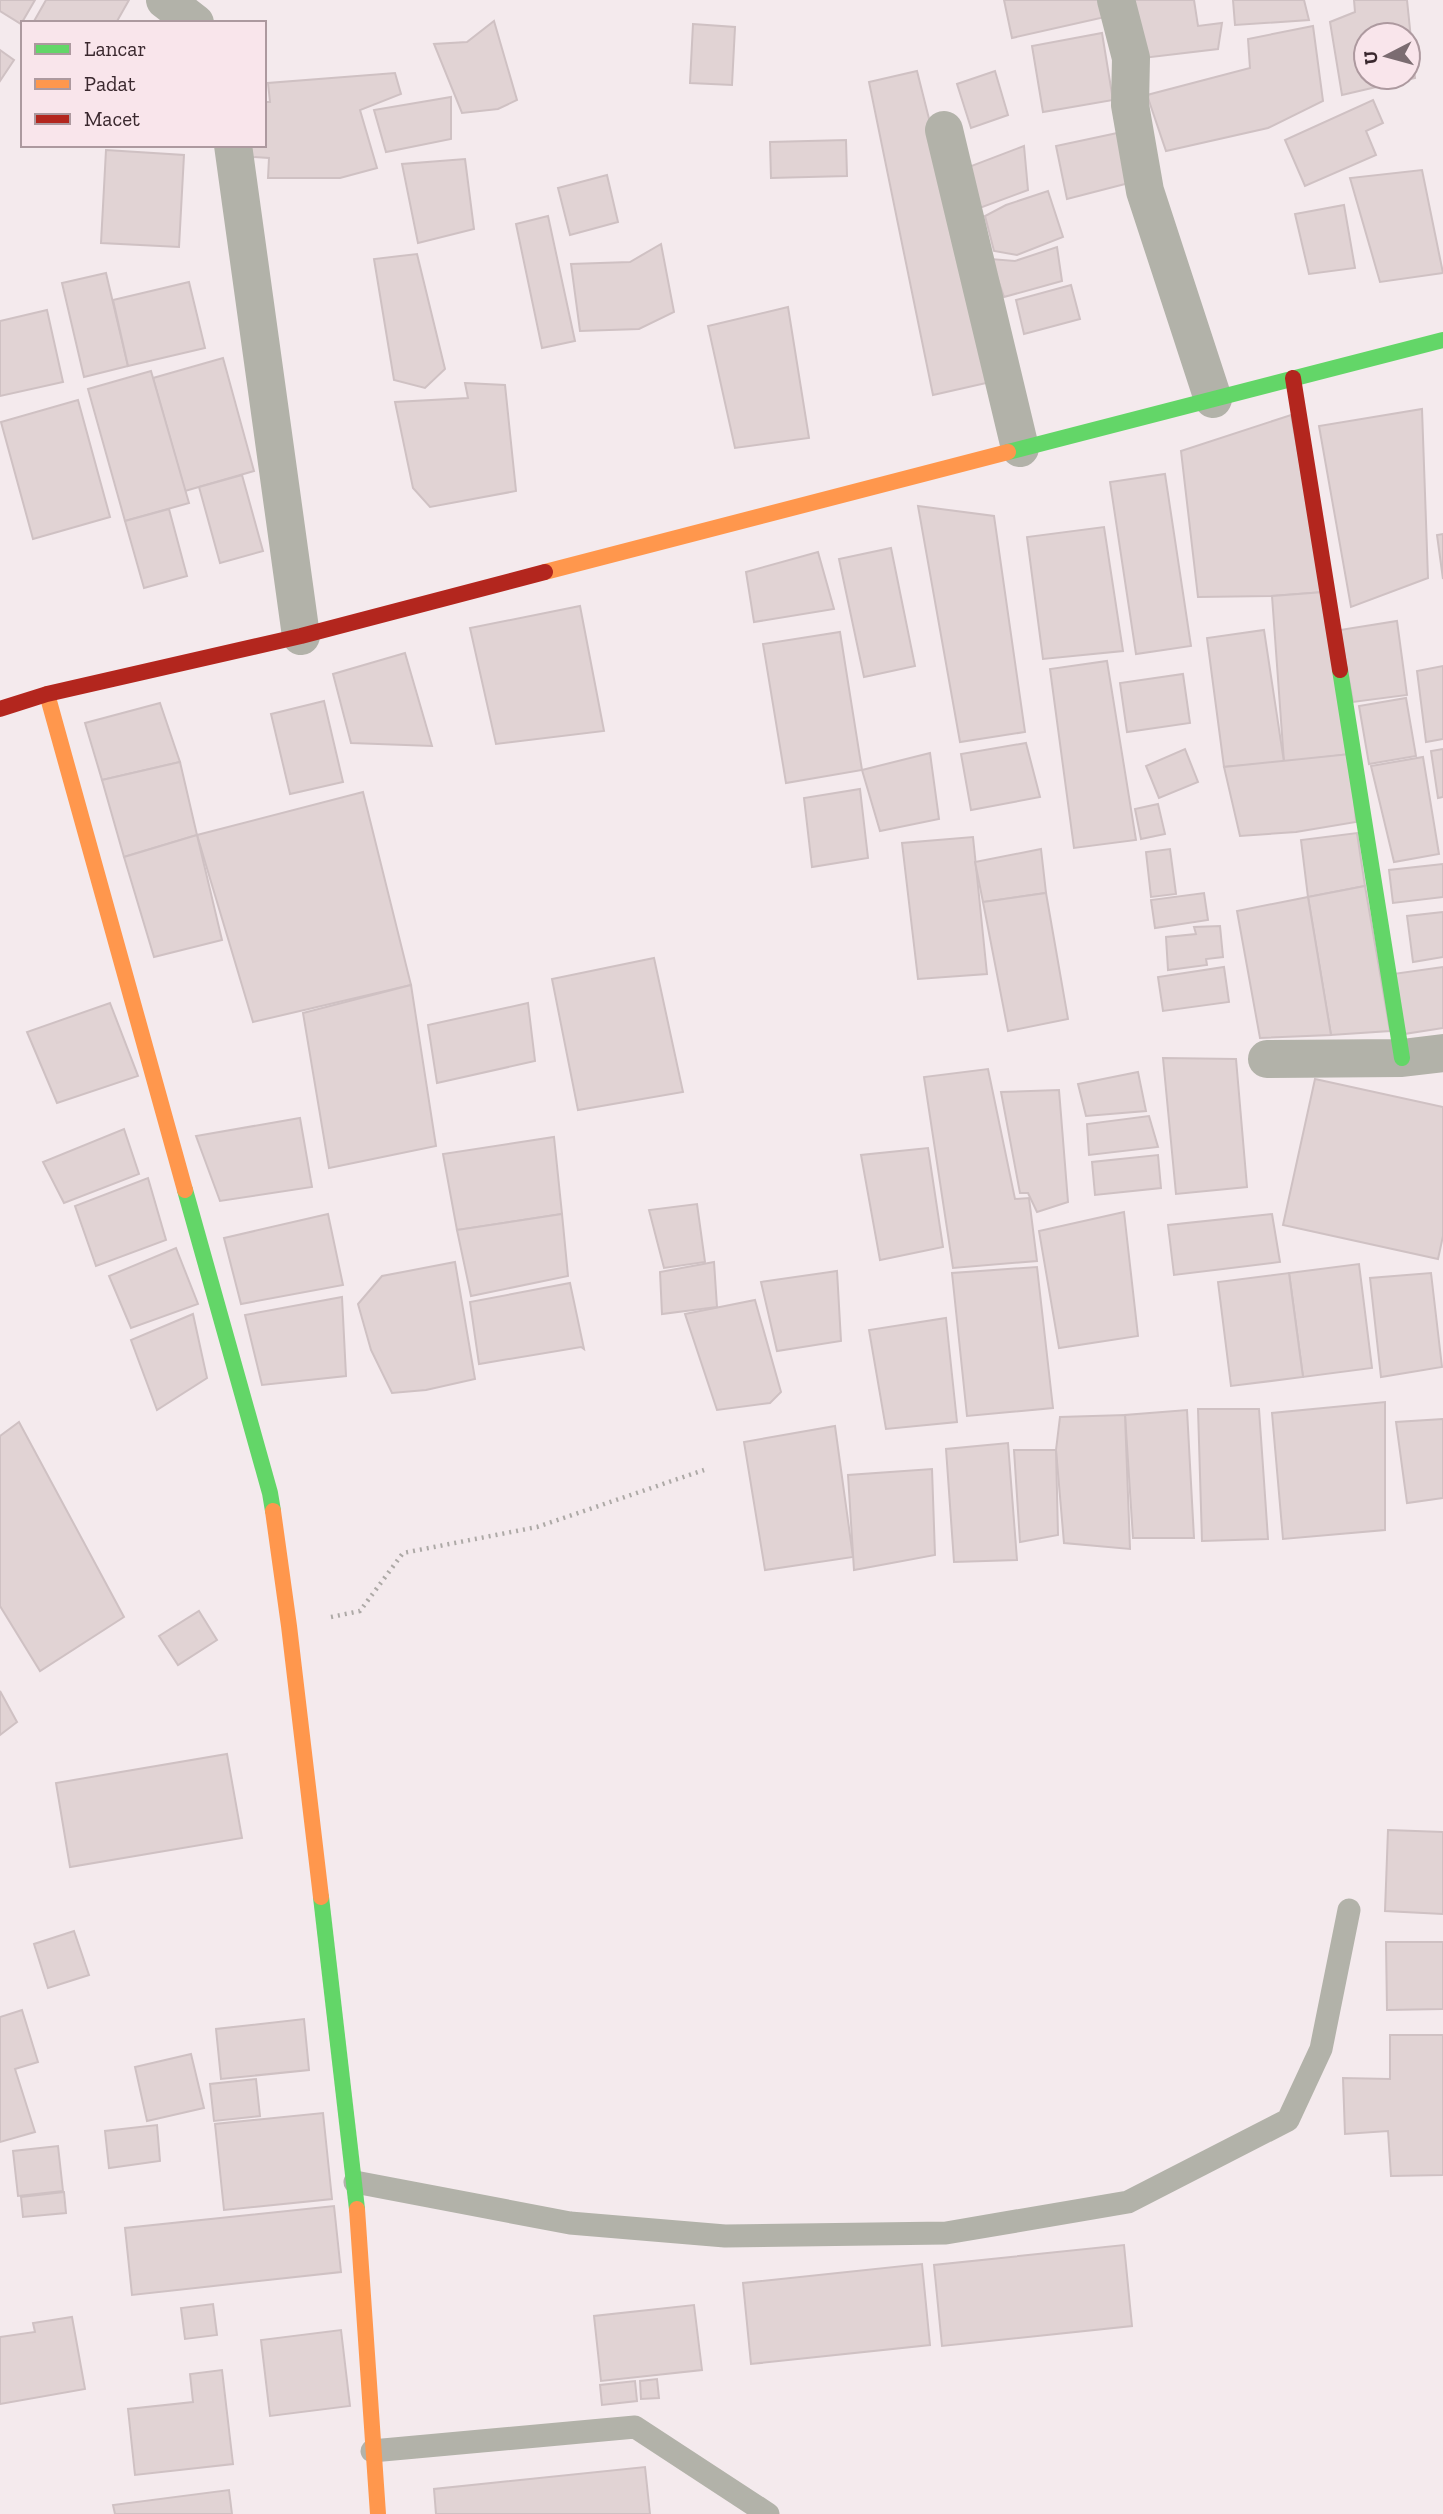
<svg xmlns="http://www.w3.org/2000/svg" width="1443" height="2514" font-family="'Zilla Slab',serif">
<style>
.building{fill:#e1d3d4;stroke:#cfc1c3;stroke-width:2;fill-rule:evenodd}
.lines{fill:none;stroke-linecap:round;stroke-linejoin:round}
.path{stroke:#ada9a6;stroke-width:4.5;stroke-dasharray:2 5;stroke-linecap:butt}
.lane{stroke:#b2b2a9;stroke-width:23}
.street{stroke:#b2b2a9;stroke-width:38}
.fast{stroke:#63d668;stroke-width:16}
.slow{stroke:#ff974d;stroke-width:16}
.jam{stroke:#b3261e;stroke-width:16}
</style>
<rect width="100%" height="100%" fill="#f4eaed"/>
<!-- building -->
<g class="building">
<path d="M0,0H35L21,24L0,11Z"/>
<path d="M46,0H129L116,23H33Z"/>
<path d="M1004,0H1102L1105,17L1012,38Z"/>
<path d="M1131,0H1194L1198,26L1222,23L1218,49L1143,58Z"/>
<path d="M1233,0H1304L1309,20L1235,25Z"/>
<path d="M1354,0H1407L1415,78L1342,95L1330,22L1355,12ZM1366,35H1408V77H1366Z"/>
<path d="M494,21L517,100L498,109L462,113L434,44L467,42Z"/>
<path d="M693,24L735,27L732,85L690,83Z"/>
<path d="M1313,26L1323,101L1268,128L1166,151L1147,95L1250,68L1248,39Z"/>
<path d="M1102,33L1113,100L1043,112L1032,46Z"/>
<path d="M0,50L14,60L0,81Z"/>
<path d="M917,71L995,381L933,395L869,82Z"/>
<path d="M995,71L1008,115L971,128L957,84Z"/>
<path d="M395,73L401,94L360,110L377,168L340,178H268L269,158L252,157L250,145H264V102H270L268,83Z"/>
<path d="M451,97V139L386,152L374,110Z"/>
<path d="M1373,100L1383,123L1366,131L1376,155L1305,186L1285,140Z"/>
<path d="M1122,132L1129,183L1067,199L1056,146Z"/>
<path d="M846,140L847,176L771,178L770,142Z"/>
<path d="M1024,146L1028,190L977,209L966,168Z"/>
<path d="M106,150L184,155L179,247L101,243Z"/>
<path d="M465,159L474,229L418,243L402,164Z"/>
<path d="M1422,170L1443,273L1380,282L1350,178Z"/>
<path d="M607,175L618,222L570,235L558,188Z"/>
<path d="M1048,191L1063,237L1017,255L994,251L985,216L1006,205Z"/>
<path d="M1344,205L1355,268L1309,274L1295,214Z"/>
<path d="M548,216L575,341L542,348L516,224Z"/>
<path d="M661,244L674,312L639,329L580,331L571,264L630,262Z"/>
<path d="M1057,247L1062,281L1004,297L991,259L1015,261Z"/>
<path d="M417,254L445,369L425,388L394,380L374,259Z"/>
<path d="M106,273L128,366L84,377L62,283Z"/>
<path d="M189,282L205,348L128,366L113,300Z"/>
<path d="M1071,285L1080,319L1024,334L1016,300Z"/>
<path d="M788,307L809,438L735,448L708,326Z"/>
<path d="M47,310L63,382L0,396V321Z"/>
<path d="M223,358L254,471L185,491L153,378Z"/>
<path d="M151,371L189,503L125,521L88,389Z"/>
<path d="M465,383L505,385L516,491L430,507L413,488L395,402L468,398Z"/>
<path d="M78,400L110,517L33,539L1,422Z"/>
<path d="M1422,409L1428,578L1351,607L1319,426Z"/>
<path d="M1291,415L1324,592L1272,596L1198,597L1181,451Z"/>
<path d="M1165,474L1191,646L1136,654L1110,482Z"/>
<path d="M242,475L263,551L220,563L199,487Z"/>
<path d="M918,506L994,516L1025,732L960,742Z"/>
<path d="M169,509L187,576L144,588L125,521Z"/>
<path d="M1104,527L1123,651L1043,659L1027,537Z"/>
<path d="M1443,534V579L1437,535Z"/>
<path d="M891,548L915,666L864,677L839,559Z"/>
<path d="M818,552L834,609L754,622L746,572Z"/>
<path d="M1324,592L1350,754L1284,762L1272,596Z"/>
<path d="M580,606L604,731L496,744L470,628Z"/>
<path d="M1397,621L1407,695L1353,702L1340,630Z"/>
<path d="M1264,630L1284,762L1224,767L1207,638Z"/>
<path d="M840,632L862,770L786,783L763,644Z"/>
<path d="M405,653L432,746L351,743L333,674Z"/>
<path d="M1107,661L1136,840L1074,848L1050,669Z"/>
<path d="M1443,666V739L1426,742L1417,671Z"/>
<path d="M1183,674L1190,723L1127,732L1120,683Z"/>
<path d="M1406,698L1416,756L1369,764L1359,706Z"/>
<path d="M324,701L343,782L290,794L271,714Z"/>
<path d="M160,703L180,762L102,780L85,723Z"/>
<path d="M1026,743L1040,797L971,810L961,754Z"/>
<path d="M1185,749L1198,782L1159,798L1146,766Z"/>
<path d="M1443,749V797L1438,798L1431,751Z"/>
<path d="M930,753L939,819L880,831L862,770Z"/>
<path d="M1350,754L1356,822L1296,832L1240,836L1224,767Z"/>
<path d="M1423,757L1439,854L1394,862L1371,766Z"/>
<path d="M180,762L197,835L124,857L102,780Z"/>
<path d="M860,789L868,858L812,867L804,798Z"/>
<path d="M363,792L411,985L253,1022L197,835Z"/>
<path d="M1158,804L1165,834L1141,839L1135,809Z"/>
<path d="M1357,833L1365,886L1308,897L1301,840Z"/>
<path d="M197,835L222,940L154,957L124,857Z"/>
<path d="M973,837L987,974L918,979L902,843Z"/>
<path d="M1041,849L1046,893L983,902L975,862Z"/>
<path d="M1170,849L1176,894L1151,897L1146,852Z"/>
<path d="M1443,864V897L1393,903L1389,870Z"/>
<path d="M1365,886L1390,1031L1331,1035L1308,897Z"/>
<path d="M1046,893L1068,1019L1008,1031L983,902Z"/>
<path d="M1204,893L1208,920L1155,928L1151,900Z"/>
<path d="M1308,897L1331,1035L1260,1038L1237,911Z"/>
<path d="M1443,912V957L1413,962L1407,916Z"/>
<path d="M1220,926L1223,957L1206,959L1207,965L1168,970L1166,937L1196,934L1194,927Z"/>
<path d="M654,958L683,1092L578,1110L552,979Z"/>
<path d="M1224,967L1229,1002L1163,1011L1158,977Z"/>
<path d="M1443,967V1028L1404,1034L1393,974Z"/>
<path d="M411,985L436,1146L329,1168L303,1013Z"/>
<path d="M110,1003L138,1076L57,1103L27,1032Z"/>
<path d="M528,1003L535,1061L437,1083L428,1025Z"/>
<path d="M1163,1058L1236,1059L1247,1187L1176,1194Z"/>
<path d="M988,1069L1015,1199L1029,1198L1037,1261L953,1268L924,1077Z"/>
<path d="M1138,1072L1146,1111L1086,1116L1078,1084Z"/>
<path d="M1315,1079L1443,1107V1236L1438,1259L1283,1225Z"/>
<path d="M1059,1090L1068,1202L1037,1212L1028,1193H1020L1001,1092Z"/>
<path d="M1149,1116L1158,1147L1089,1155L1087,1124Z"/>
<path d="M300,1118L312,1187L220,1201L196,1136Z"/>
<path d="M124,1129L139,1174L64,1203L43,1162Z"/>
<path d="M554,1137L562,1214L457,1230L443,1154Z"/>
<path d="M928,1148L943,1247L880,1260L861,1155Z"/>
<path d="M1158,1155L1161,1188L1095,1195L1092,1162Z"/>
<path d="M148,1178L166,1240L96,1266L75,1206Z"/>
<path d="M697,1204L705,1262L664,1268L649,1210Z"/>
<path d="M1124,1212L1138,1336L1059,1348L1039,1231Z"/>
<path d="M328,1214L343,1285L241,1304L224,1238Z"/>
<path d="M562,1214L568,1276L471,1296L457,1230Z"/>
<path d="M1272,1214L1280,1262L1174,1275L1168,1225Z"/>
<path d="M176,1248L198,1304L131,1328L109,1276Z"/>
<path d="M455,1262L475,1379L426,1390L392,1393L371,1350L358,1304L382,1276Z"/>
<path d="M714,1262L717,1307L662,1314L660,1272Z"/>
<path d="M1359,1264L1372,1368L1303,1377L1289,1273Z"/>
<path d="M1037,1267L1053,1408L967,1416L952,1273Z"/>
<path d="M837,1271L841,1341L777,1351L761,1282Z"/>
<path d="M1289,1273L1303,1377L1231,1386L1218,1282Z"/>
<path d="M1431,1273L1442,1367L1381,1377L1370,1278Z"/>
<path d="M570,1283L584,1349L581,1347L479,1364L470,1302Z"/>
<path d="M342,1297L346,1376L262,1385L245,1315Z"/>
<path d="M755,1300L781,1392L770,1403L717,1410L685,1314Z"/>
<path d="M193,1314L207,1378L157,1410L131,1340Z"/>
<path d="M946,1318L957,1422L886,1429L869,1330Z"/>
<path d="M1385,1402V1530L1283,1539L1272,1413Z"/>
<path d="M1198,1409H1259L1268,1539L1202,1541Z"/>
<path d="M1187,1410L1194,1538H1133L1125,1415Z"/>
<path d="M1125,1415L1130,1549L1064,1543L1056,1450L1060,1417Z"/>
<path d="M1443,1419V1498L1407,1503L1396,1422Z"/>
<path d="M19,1422L124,1617L40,1671L0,1606V1436Z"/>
<path d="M835,1426L853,1557L765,1570L744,1442Z"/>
<path d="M1008,1443L1017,1560L954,1562L946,1449Z"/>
<path d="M1014,1450H1056L1058,1535L1020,1542Z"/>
<path d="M932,1469L935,1555L854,1570L848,1475Z"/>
<path d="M199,1611L217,1640L178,1665L159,1636Z"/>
<path d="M0,1691L17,1722L0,1735Z"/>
<path d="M227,1754L242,1838L70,1867L56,1783Z"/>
<path d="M1388,1830L1443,1832V1914L1385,1911Z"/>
<path d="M74,1931L89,1975L48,1988L34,1944Z"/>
<path d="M1386,1942H1443V2009L1387,2010Z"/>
<path d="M22,2010L38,2062L15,2069L35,2132L0,2142V2017Z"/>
<path d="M304,2019L309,2070L221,2079L216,2029Z"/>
<path d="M1390,2035H1443V2175L1391,2176L1388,2131L1345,2134L1343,2078L1390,2079Z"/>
<path d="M191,2054L204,2108L147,2121L135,2067Z"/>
<path d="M256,2079L260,2116L214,2121L210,2084Z"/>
<path d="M323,2113L332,2199L224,2210L215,2124Z"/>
<path d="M157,2125L160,2161L109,2168L105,2131Z"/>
<path d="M58,2146L63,2191L18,2196L13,2151Z"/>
<path d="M64,2192L66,2213L23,2217L21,2197Z"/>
<path d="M334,2206L341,2272L132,2295L125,2228Z"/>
<path d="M1124,2245L1132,2326L942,2346L934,2265Z"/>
<path d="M922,2264L930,2345L751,2364L743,2283Z"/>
<path d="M213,2304L217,2335L185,2339L181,2308Z"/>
<path d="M694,2305L702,2370L601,2381L594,2316Z"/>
<path d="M72,2317L85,2389L0,2404V2337L35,2332L33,2323Z"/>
<path d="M341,2330L350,2406L270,2416L261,2340Z"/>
<path d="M222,2370L233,2464L135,2475L128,2409L193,2402L190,2374Z"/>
<path d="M657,2379L659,2398L641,2399L640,2381Z"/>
<path d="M635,2381L637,2401L602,2405L600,2385Z"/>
<path d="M645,2467L650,2514H436L434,2489Z"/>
<path d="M229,2490L232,2514H115L113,2505Z"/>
</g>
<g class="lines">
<!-- path -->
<path class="path" d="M331,1617L360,1611L403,1553L537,1527L704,1470"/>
<!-- lane -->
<g class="lane">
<path d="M355,2182L570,2223L725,2236L946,2233L1128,2202L1288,2120L1321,2049L1349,1910"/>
<path d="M372,2451L635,2427L768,2514"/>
</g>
<!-- street -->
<g class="street">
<path d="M165,0L195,23"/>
<path d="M1116,0L1131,58L1130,105L1145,191L1213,399"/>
<path d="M944,130L1020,448"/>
<path d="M233,145L301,636"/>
<path d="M1267,1059L1402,1058L1443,1053"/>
</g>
<!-- fast -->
<g class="fast">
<path d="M1008,452L1443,340"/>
<path d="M1340,670L1402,1058"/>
<path d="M185,1190L270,1493L273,1511"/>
<path d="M321,1897L357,2209"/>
</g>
<!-- slow -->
<g class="slow">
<path d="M545,572L1008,452"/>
<path d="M47,694L185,1190"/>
<path d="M273,1511L289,1626L321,1897"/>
<path d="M357,2209L378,2514"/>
</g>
<!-- jam -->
<g class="jam">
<path d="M1293,378L1340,670"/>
<path d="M0,709L47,694L301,636L545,572"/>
</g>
</g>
<!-- legend -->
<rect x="21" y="21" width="245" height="126" fill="#f9e5eb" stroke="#ad999f" stroke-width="2"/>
<rect x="35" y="44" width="35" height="10" fill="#63d668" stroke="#ad999f" stroke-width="2"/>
<text x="84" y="56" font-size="21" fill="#3a282e">Lancar</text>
<rect x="35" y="79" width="35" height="10" fill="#ff974d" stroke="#ad999f" stroke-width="2"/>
<text x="84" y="91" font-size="21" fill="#3a282e">Padat</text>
<rect x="35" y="114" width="35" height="10" fill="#b3261e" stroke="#ad999f" stroke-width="2"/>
<text x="84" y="126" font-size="21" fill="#3a282e">Macet</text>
<!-- north arrow -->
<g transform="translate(1387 56) rotate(264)"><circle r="33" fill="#f9e5eb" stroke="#ad999f" stroke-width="2"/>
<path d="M0-5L12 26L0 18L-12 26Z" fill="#7b6c71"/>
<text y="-10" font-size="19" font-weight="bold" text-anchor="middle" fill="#3a282e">U</text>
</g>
</svg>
